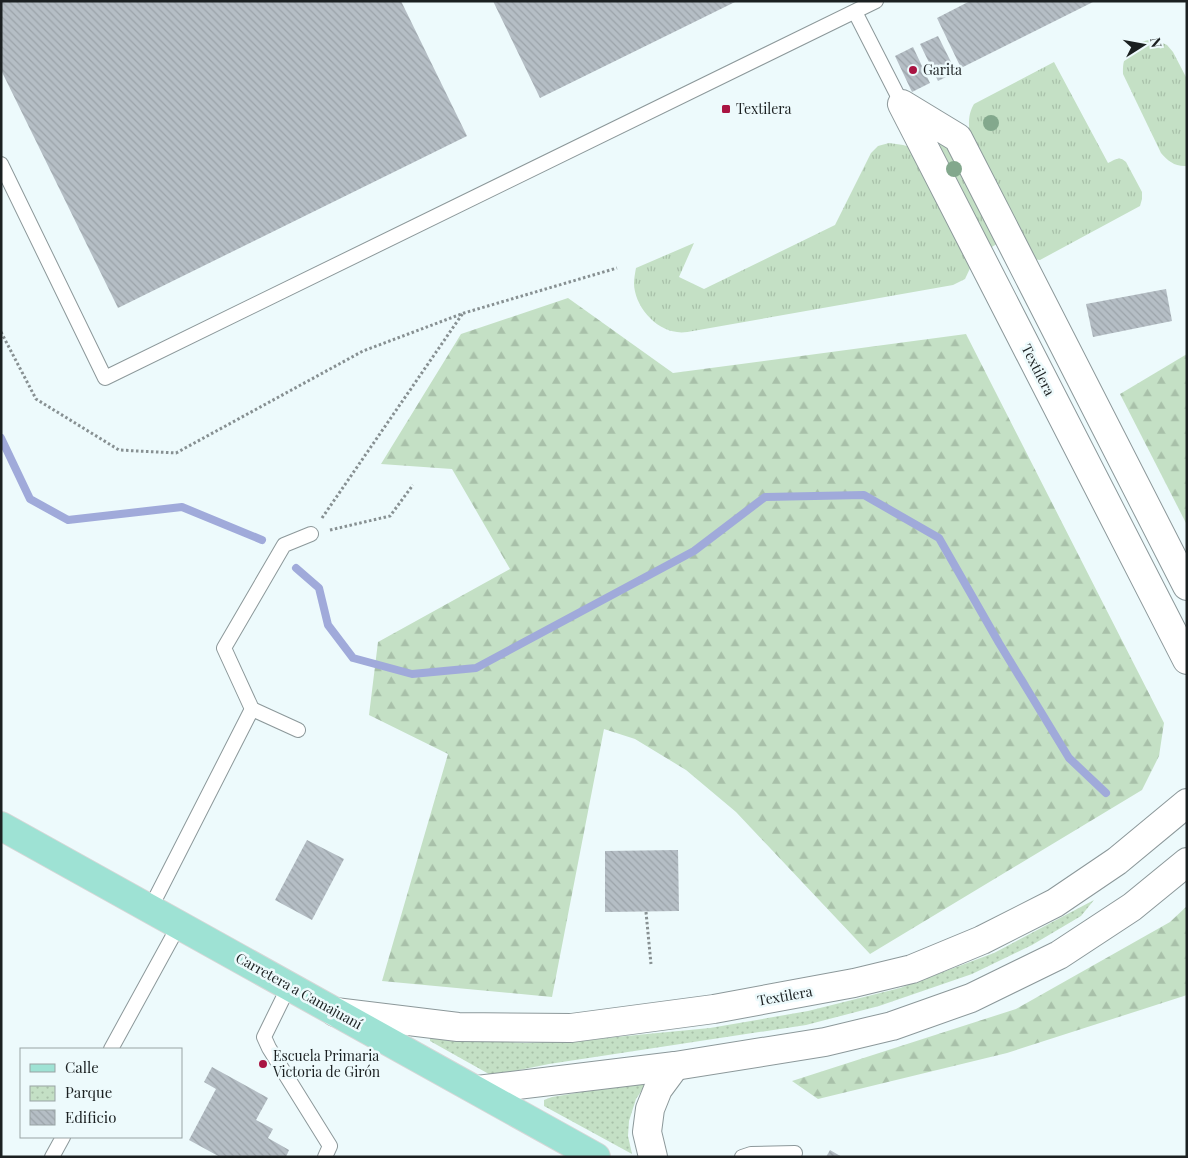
<svg xmlns="http://www.w3.org/2000/svg" width="1188" height="1158" font-family="'Playfair Display',serif">
<style>
.grass{fill:url(#grass-tufts)}
.forest{fill:url(#forest-firs)}
.park{fill:url(#park-dots)}
.lines{fill:none;stroke-linecap:round;stroke-linejoin:round}
.stream{stroke:#a0aada;stroke-width:8}
.building{fill:url(#building-back-hatch)}
.lane-casing{stroke:#8c989a;stroke-width:16}
.street-casing{stroke:#8c989a;stroke-width:30}
.primary-casing{stroke:#d6d7d7;stroke-width:30}
.path{stroke:#879092;stroke-width:3;stroke-dasharray:2.5 2.5;stroke-linecap:butt}
.lane{stroke:#fff;stroke-width:14}
.street{stroke:#fff;stroke-width:28}
.primary{stroke:#9ee2d4;stroke-width:28}
.tree{fill:#83a88d}
.poi-dot{fill:#a91442;stroke:#edfafc;stroke-width:2}
.labels{text-anchor:middle;stroke-width:5;stroke-linejoin:round;paint-order:stroke}
.poi-label{font-size:14px;fill:#1b2021;stroke:#edfafc;text-anchor:start}
.street-label{font-size:14px;fill:#1b2021;stroke:#edfafc}
</style>
<defs>
<pattern id="grass-tufts" width="24" height="20" patternUnits="userSpaceOnUse" patternTransform="scale(1.25)"><rect width="24" height="20" fill="#c4e0c5"/><path d="M3 7l-1-3M5 7V3M7 7l1-3M15 17l-1-3M17 17v-4M19 17l1-3" fill="none" stroke="#a8c0a9"/></pattern>
<pattern id="forest-firs" width="22" height="20" patternUnits="userSpaceOnUse" patternTransform="scale(1.25)"><rect width="22" height="20" fill="#c4e0c5"/><path d="M5 1l3.5 6h-7zM16 11l3.5 6h-7z" fill="#a8c0a9"/></pattern>
<pattern id="park-dots" width="8" height="8" patternUnits="userSpaceOnUse" patternTransform="scale(1.25)"><rect width="8" height="8" fill="#c4e0c5"/><path d="M2 2h.1M6 6h.1" fill="none" stroke="#a8c0a9" stroke-width="1.8" stroke-linecap="round"/></pattern>
<pattern id="building-back-hatch" width="6" height="6" patternUnits="userSpaceOnUse" patternTransform="scale(1.25)"><rect width="6" height="6" fill="#b5bec5"/><path d="M-1 5l2 2M0 0l6 6M5-1l2 2" fill="none" stroke="#9ba3a9"/></pattern>
</defs>
<rect width="100%" height="100%" fill="#edfafc"/>
<!-- grass -->
<g class="grass">
<path d="M1149,40L1158,41L1167,45L1173,52L1187,79V166C1175,167 1168,161 1161,153L1123,74C1122,54 1130,44 1149,40Z"/>
<path d="M1054,62L1108,163C1115,160 1119,155 1126,162L1142,192V199L1140,206L1040,260L1032,259L970,139C969,126 967,116 974,104Z"/>
<path d="M944,142L997,244L990,248L938,146Z"/>
<path d="M889,143L903,145L914,148L973,262L965,279L953,285L693,331C688,332 682,333 677,332C655,330 634,305 634,283C634,279 635,273 636,268L694,243L679,277L704,289L835,225L871,153L878,146Z"/>
</g>
<!-- forest -->
<g class="forest">
<path d="M568,298L673,373L966,334L1164,723L1159,756L1142,790L870,954L736,812L686,770L635,739L604,729L552,997L382,981L448,754L369,715L378,642L510,569L452,469L381,464L461,334Z"/>
<path d="M1187,354V525L1120,394Z"/>
<path d="M1187,906V995L1007,1053L818,1099L792,1081L1016,1009L1170,922Z"/>
</g>
<!-- park -->
<g class="park">
<path d="M1094,900L1081,916L1032,945L972,974L879,1006L806,1025L549,1064L519,1070L496,1078L430,1041V1036L474,1040L526,1043L584,1040L710,1028L808,1011L900,988L994,953Z"/>
<path d="M648,1081L636,1099L629,1121L628,1136L632,1154L544,1106V1100L552,1097Z"/>
</g>
<g class="lines">
<!-- stream -->
<g class="stream">
<path d="M1,438L30,499L68,520L182,507L262,540"/>
<path d="M296,568L319,588L328,625L353,658L412,674L476,668L694,551L765,497L864,495L939,538L999,643L1069,758L1106,793"/>
</g>
</g>
<!-- building -->
<g class="building">
<path d="M1,1H401L467,136L118,308L1,70Z"/>
<path d="M493,1H737L540,98Z"/>
<path d="M970,1H1095L961,68L937,18Z"/>
<path d="M938,36L956,72L938,81L920,44Z"/>
<path d="M913,47L930,83L912,92L895,56Z"/>
<path d="M1166,289L1172,321L1093,337L1086,304Z"/>
<path d="M307,840L344,859L312,920L275,900Z"/>
<path d="M678,850L679,911L605,912V851Z"/>
<path d="M212,1067L268,1098L256,1120L273,1129L268,1138L289,1150L286,1157H220L189,1140L216,1089L204,1082Z"/>
<path d="M830,1150L842,1157H826Z"/>
</g>
<g class="lines">
<defs>
<g id="lane">
<path d="M855,12L902,104"/>
<path d="M1,164L105,378L876,1"/>
<path d="M298,730L252,709L224,648L284,545L311,534"/>
<path d="M150,909L252,709"/>
<path d="M289,986L264,1037L269,1048L330,1146L325,1157"/>
<path d="M111,1049L179,925"/>
<path d="M52,1157L63,1137"/>
<path d="M742,1157L751,1154L795,1153L793,1157"/>
</g>
<g id="street">
<path d="M1187,586L958,138L902,104L1187,660"/>
<path d="M335,1012L458,1027L571,1028L714,1009L854,983L912,969L982,940L1055,903L1117,861L1187,803"/>
<path d="M477,1090L675,1066L825,1042L892,1026L971,998L1059,955L1132,907L1187,862"/>
<path d="M653,1157L647,1132L650,1109L658,1089L675,1066"/>
</g>
<path id="primary" d="M1,826L596,1157"/>
</defs>
<!-- lane casing -->
<use href="#lane" class="lane-casing"/>
<!-- street casing -->
<use href="#street" class="street-casing"/>
<!-- primary casing -->
<use href="#primary" class="primary-casing"/>
<!-- path -->
<g class="path">
<path d="M1,332L36,399L119,450L176,453L363,351L464,313L617,268"/>
<path d="M322,518L463,313"/>
<path d="M330,530L390,516L413,485"/>
<path d="M646,912L651,964"/>
</g>
<!-- lane -->
<use href="#lane" class="lane"/>
<!-- street -->
<use href="#street" class="street"/>
<!-- primary -->
<use href="#primary" class="primary"/>
</g>
<!-- trees -->
<g class="tree">
<circle cx="991" cy="123" r="8"/>
<circle cx="954" cy="169" r="8"/>
</g>
<!-- markers -->
<g class="poi-dot">
<circle cx="913" cy="70" r="5"/>
<rect x="721" y="104" width="10" height="10" rx="2.5"/>
<circle cx="263" cy="1064" r="5"/>
</g>
<g class="labels">
<!-- poi labels -->
<g class="poi-label">
<text x="923" y="75">Garita</text>
<text x="736" y="114">Textilera</text>
<text x="273" y="1061">Escuela Primaria<tspan x="273" dy="16">Victoria de Girón</tspan></text>
</g>
<!-- street labels -->
<g class="street-label">
<text transform="translate(1038 370) rotate(63)" y="5">Textilera</text>
<text transform="translate(299 991) rotate(29)" y="5">Carretera a Camajuaní</text>
<text transform="translate(785 996) rotate(-10)" y="5">Textilera</text>
</g>
</g>
<!-- border -->
<rect width="1188" height="1158" fill="none" stroke="#1b2021" stroke-width="5"/>
<!-- legend -->
<rect x="20" y="1048" width="162" height="90" fill="#edfafc" stroke="#99a3a4"/>
<rect x="30" y="1064" width="25" height="8" fill="#9ee2d4" stroke="#99a3a4"/>
<text x="65" y="1073" font-size="15" fill="#1b2021">Calle</text>
<rect x="30" y="1086" width="25" height="15" fill="url(#park-dots)" stroke="#99a3a4"/>
<text x="65" y="1098" font-size="15" fill="#1b2021">Parque</text>
<rect x="30" y="1110" width="25" height="15" fill="url(#building-back-hatch)" stroke="#99a3a4"/>
<text x="65" y="1123" font-size="15" fill="#1b2021">Edificio</text>
<!-- north arrow -->
<g transform="translate(1143 45) rotate(79)" stroke="#edfafc" stroke-width="4" paint-order="stroke">
<path d="M0-4L9 19L0 12L-9 19Z" fill="#1b2021"/>
<text y="-8" font-size="14" font-weight="bold" text-anchor="middle" fill="#1b2021">N</text>
</g>
</svg>
